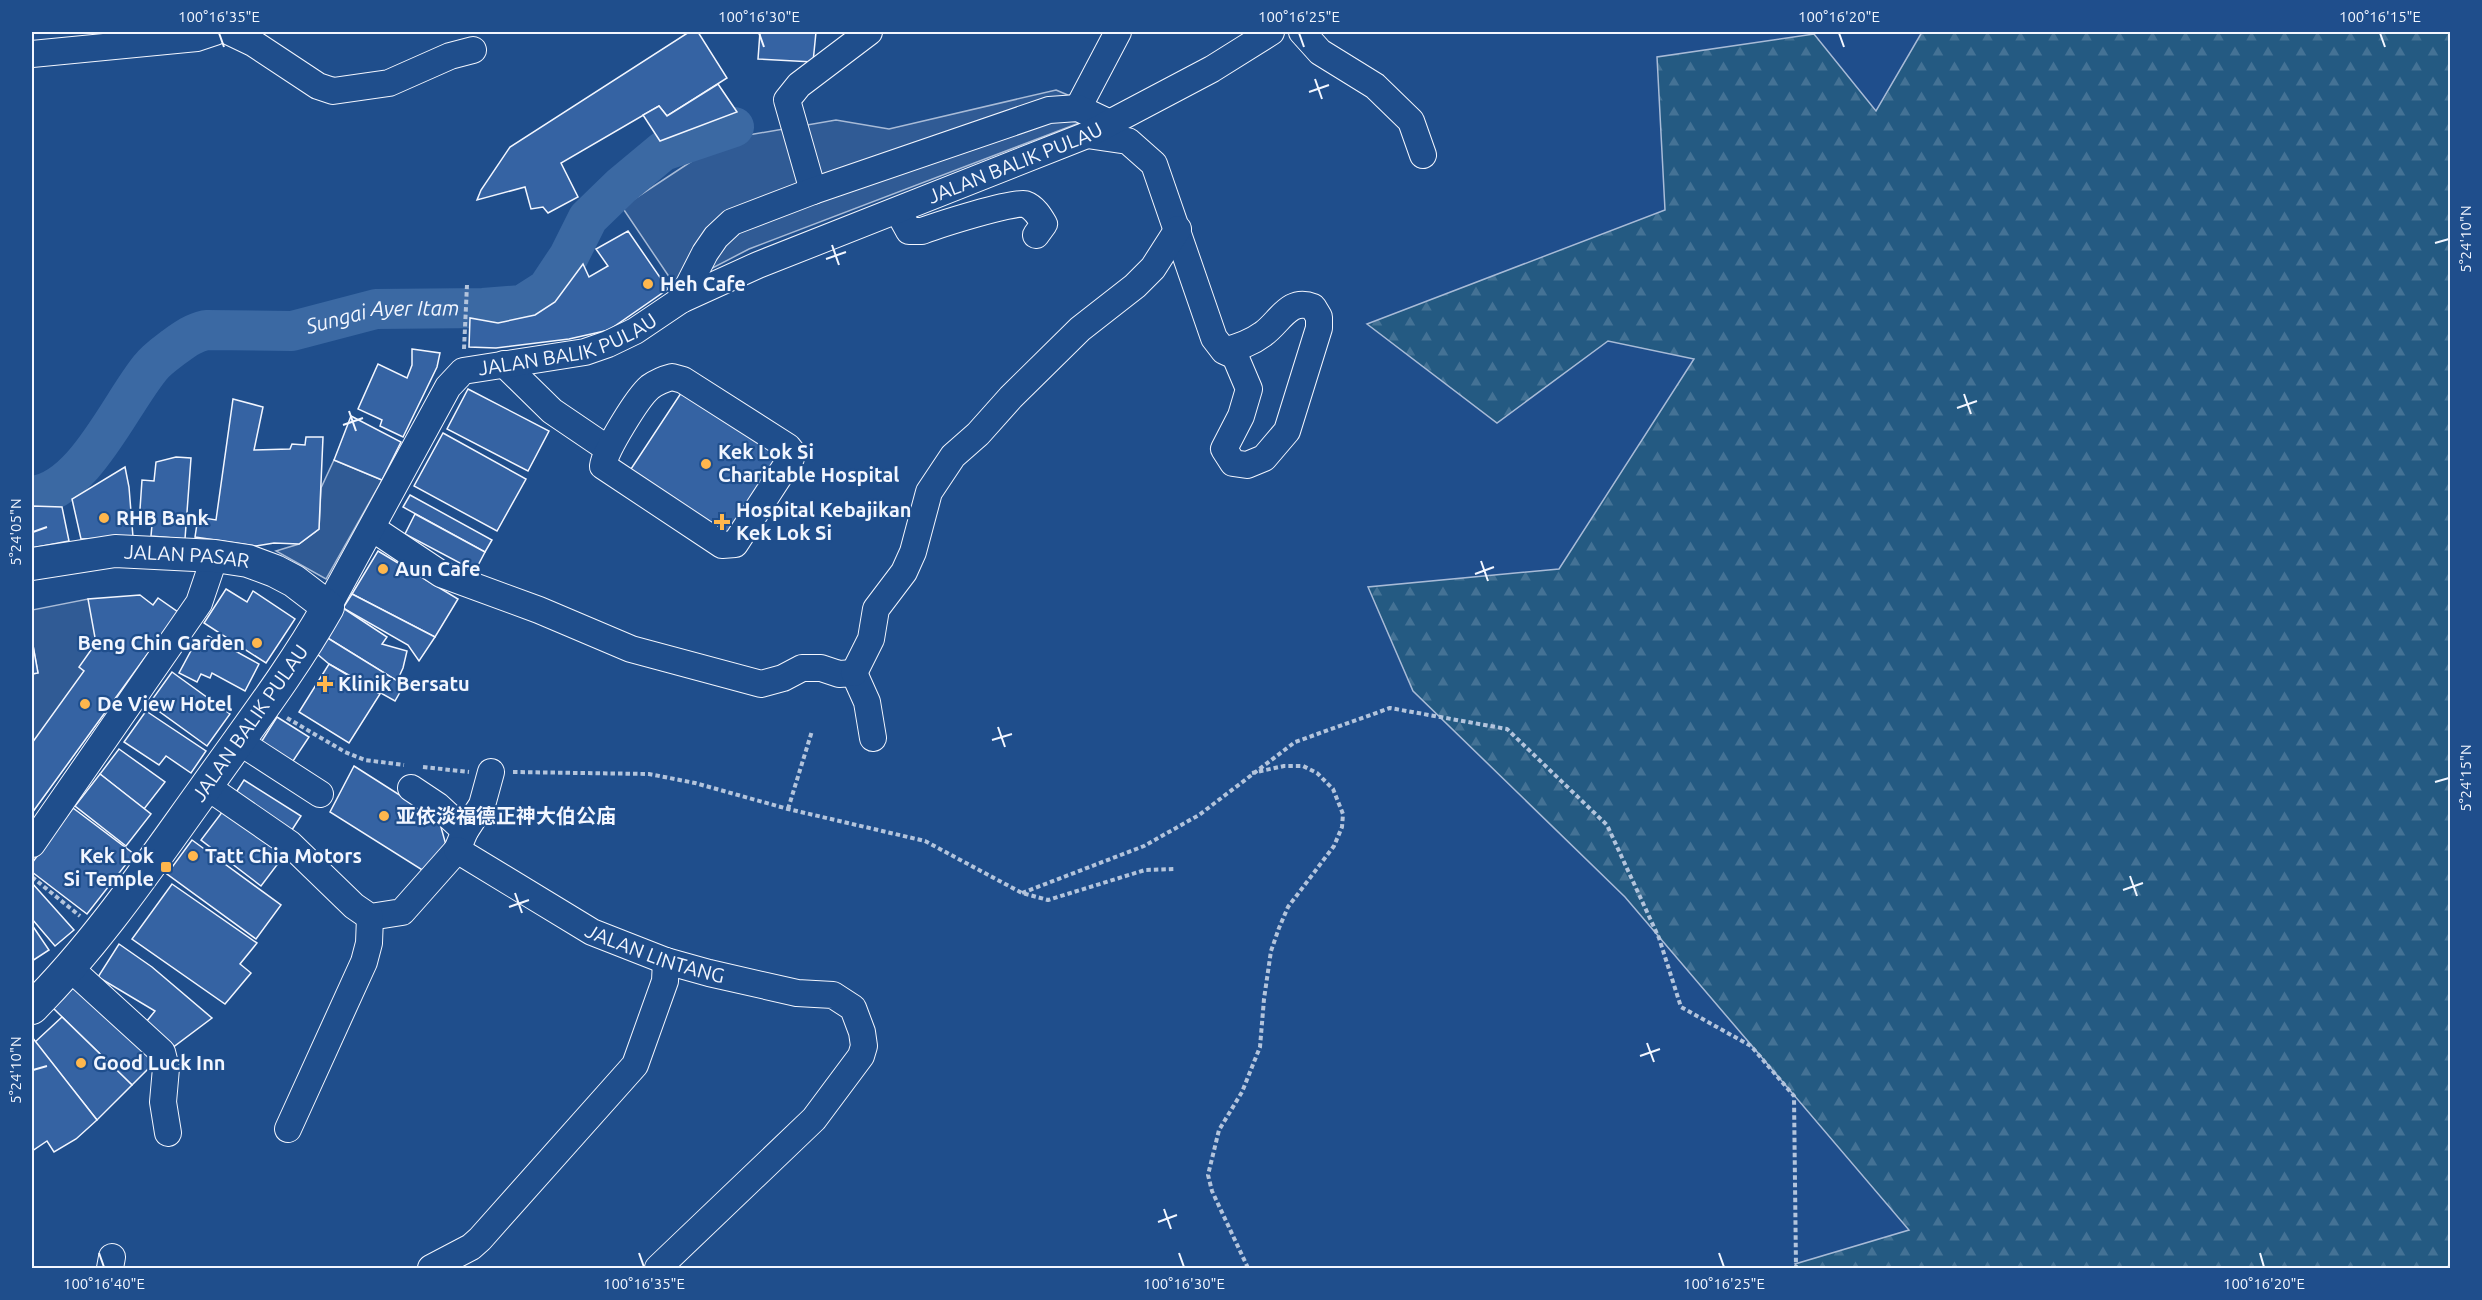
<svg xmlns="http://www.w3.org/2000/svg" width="2482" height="1300" font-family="Ubuntu,'Noto Sans SC',sans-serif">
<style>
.forest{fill:url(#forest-firs);stroke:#a8bbd7;stroke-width:1.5}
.parking{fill:#305b95;stroke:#a8bbd7;stroke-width:1.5}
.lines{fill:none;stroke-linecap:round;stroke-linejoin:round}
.river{stroke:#3b69a3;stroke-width:40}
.building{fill:#3563a3;stroke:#f2f6ff;stroke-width:1.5}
.minor-casing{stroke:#f2f6ff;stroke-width:28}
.major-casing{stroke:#f2f6ff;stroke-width:34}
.path{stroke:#b3c4dc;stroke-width:4;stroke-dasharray:4.5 3;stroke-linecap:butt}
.minor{stroke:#1f4e8c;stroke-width:26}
.major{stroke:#1f4e8c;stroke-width:32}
.ticks{fill:none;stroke:#f2f6ff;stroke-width:2}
.poi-dot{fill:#ffb74d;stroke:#1f4e8c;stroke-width:2}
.labels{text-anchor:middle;stroke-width:4.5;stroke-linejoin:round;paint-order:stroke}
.street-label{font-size:20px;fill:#f2f6ff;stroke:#1f4e8c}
.poi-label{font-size:20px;font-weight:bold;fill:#f2f6ff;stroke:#1f4e8c;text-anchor:start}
.water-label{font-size:21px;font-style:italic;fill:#f2f6ff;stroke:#1f4e8c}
.neatline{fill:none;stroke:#f2f6ff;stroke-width:2}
.ticks-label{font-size:15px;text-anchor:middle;fill:#f2f6ff}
</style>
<defs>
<pattern id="forest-firs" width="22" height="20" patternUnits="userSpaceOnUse" patternTransform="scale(1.5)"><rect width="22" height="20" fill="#245a82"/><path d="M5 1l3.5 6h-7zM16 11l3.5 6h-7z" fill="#447295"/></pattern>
</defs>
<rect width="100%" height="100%" fill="#1f4e8c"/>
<!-- forest -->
<path class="forest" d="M1922,32H2450V1268H1798L1795,1264L1909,1230L1625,897L1413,691L1368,587L1559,569L1694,359L1608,341L1497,423L1367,324L1665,210L1657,57L1814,34L1876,111Z"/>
<!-- parking -->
<g class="parking">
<path d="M1056,90L1108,112L749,249L676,287L622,207L692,161L688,156L737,137L836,120L889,129Z"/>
<path d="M334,460L382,480L326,579L276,551L299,544L319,529L321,488Z"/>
<path d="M88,599L134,672L32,813V674L38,673L32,640V610Z"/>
</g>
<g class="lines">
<!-- river -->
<path class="river" id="s1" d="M32,496C84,491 119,406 150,368C156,360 166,353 174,347C185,339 193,333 206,330L292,331L376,309L483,308L522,305L547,289L569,256L588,218L621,186L663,151L734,127"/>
</g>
<!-- building -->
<g class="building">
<path d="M689,32H698L727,78L667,116L659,106L561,163L578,197L548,213L543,207L531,209L525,187L477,200L481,190L510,147Z"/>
<path d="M760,32H816L813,62L758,59Z"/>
<path d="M718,84L737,112L660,141L643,115L659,106L667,116Z"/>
<path d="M628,231L668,289L609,330L569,339L496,348L469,347L470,318L498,323L535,315L555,302L583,264L589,277L608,266L596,249Z"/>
<path d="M412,349L440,353L437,367L403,437L380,426L382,420L358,409L378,364L407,378L412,365Z"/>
<path d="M685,387L786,453L728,541L627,475Z"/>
<path d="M468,389L549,431L528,471L447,429Z"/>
<path d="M233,399L263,407L254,450L290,449L292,444L305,445L306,437H323L319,529L299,544L274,543L256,546L195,537L198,517L216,520Z"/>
<path d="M351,416L401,442L382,480L334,460Z"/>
<path d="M443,433L526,479L497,531L414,486Z"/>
<path d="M176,457L191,458L185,539L151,536L152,525L139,524L142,480L154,481L156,462Z"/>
<path d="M125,467L129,487L133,537L81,539L72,499Z"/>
<path d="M410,495L492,540L485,552L403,507Z"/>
<path d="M32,506L62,507L69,541L32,548Z"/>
<path d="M415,514L485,552L475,571L405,534Z"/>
<path d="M378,551L458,599L435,637L352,594Z"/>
<path d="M226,589L247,602L253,591L295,619L266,663L204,623Z"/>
<path d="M352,594L435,637L419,661L408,645L343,608Z"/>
<path d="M140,595L153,605L158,598L178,612L32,813V743L84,671L79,667L96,643L88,599Z"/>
<path d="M343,608L387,637L382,644L407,651L403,668L397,681L326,637Z"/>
<path d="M208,636L259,664L245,691L212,673L210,678L201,674L197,682L179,673L193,647L200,651Z"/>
<path d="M326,637L404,685L395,701L329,664L316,653Z"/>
<path d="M32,640L38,673L32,674Z"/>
<path d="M329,664L380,694L349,743L299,712Z"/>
<path d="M172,672L230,714L207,746L149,704Z"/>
<path d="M146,711L206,751L191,773L166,756L159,765L124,742Z"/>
<path d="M277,717L309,737L289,767L258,747Z"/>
<path d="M119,749L165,782L144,809L100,774Z"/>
<path d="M354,766L439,820L446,845L427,873L330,812Z"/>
<path d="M100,774L151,814L126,846L75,806Z"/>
<path d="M244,780L301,816L290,833L233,797Z"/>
<path d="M226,807L286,853L261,886L201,840Z"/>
<path d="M73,808L134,854L87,914L32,872V863Z"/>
<path d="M192,840L281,905L256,939L167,874Z"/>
<path d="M32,883L74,930L55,946L32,919Z"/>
<path d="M172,884L257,943L240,964L251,973L225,1004L132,939Z"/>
<path d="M32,925L49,950L32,961Z"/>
<path d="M119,944L152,967L212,1018L172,1048L142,1027L155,1011L98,977Z"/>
<path d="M79,982L158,1059L132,1085L53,1008Z"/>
<path d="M62,1017L132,1085L97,1120L35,1042Z"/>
<path d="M32,1037L97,1120L76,1139L54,1152L47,1141L32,1151Z"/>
</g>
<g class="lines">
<defs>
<g id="minor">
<path d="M230,32L253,43L318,86L333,91L389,83L450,56L473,50"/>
<path d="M1302,32L1320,52L1375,86L1411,121L1423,155"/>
<path d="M32,54L197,38L215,32"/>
<path d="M1078,108L1118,32"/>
<path d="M1087,135L1128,141L1154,164L1214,338L1224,351L1235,356L1249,389L1241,416L1224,449L1233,463L1247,465L1264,458L1287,431L1319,328V317L1313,307C1289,297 1280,322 1263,334C1251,343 1239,347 1224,351"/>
<path d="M813,191L787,100L799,85L869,32"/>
<path d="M898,211L909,231H922C938,225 1013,201 1025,204C1034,207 1040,217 1044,224L1036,235"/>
<path d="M681,300L705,253L716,237L732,222L813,191L1049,110L1078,108L1110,123"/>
<path d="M504,364L552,411L608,449"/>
<path d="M672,377L683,380L788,447L792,452L791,458L735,544L722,545L603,466C605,450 638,397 650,387C657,382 664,379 672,377Z"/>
<path d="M372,528L441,574L539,610L631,649L761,684L783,678L802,668H821L839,674L854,673L867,702L873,738"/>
<path id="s2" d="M328,607L448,387L463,371L585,352L608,344L635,331L681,300L758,265L1087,135L1212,69L1271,32"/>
<path d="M854,673L871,639L876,609L904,572L913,552L929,492L953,456L978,434L1011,397L1080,329L1135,286L1153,268L1178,229"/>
<path d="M238,741L320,794"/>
<path d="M206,786L290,844L354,906L370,917L402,912L457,850L465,831L482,805L491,772"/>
<path d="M411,788L438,806L465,831"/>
<path d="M32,844L199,603L215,556"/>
<path id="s3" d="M457,850L592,932L666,961L709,973L797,993L833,995L853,1008L862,1032L864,1046L861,1056L814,1119L658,1268"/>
<path d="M70,968L162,1052L166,1068L163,1102L168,1133"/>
<path d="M288,1129L364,962L369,943L370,917"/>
<path d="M110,1268L112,1257"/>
<path d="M431,1268L471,1247L480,1239L635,1065L665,981L666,961"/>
</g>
<g id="major">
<path id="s4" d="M32,564L115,551L215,556L248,561L275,571L294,581L328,607C291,672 246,730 203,791C149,866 97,943 32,1008"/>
</g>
</defs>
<!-- minor casing -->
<use href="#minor" class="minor-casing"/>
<!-- major casing -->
<use href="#major" class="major-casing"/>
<!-- path -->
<g class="path">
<path d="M464,349L467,285"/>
<path d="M287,718L345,752L365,760L404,765"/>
<path d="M423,767L469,772"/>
<path d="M513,772L649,774L695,783L788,809L925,841L1022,893L1048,900L1145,870L1175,869"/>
<path d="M788,809L812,731"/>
<path d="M32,877L80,916"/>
<path d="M1022,893L1144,846L1199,815L1295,742L1390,708L1507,729L1607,825L1659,938L1681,1007L1751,1046L1794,1096L1796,1268"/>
<path d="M1248,1268L1212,1191L1208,1175L1219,1130L1242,1092L1260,1047L1264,999L1271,951L1279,928L1288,907L1334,846L1342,827L1343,814L1333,789L1317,773L1303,766H1284L1252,773"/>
</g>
<!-- minor -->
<use href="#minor" class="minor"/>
<!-- major -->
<use href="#major" class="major"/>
</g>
<!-- ticks -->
<path class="ticks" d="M219,33L224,47M759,33L764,47M1299,33L1304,47M1839,33L1844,47M2380,33L2385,47M1315,79L1322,99M1309,92L1329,85M2435,243L2449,239M832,245L839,265M826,259L846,252M1964,394L1971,414M1957,408L1977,401M349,411L356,431M343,425L363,418M33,532L47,527M1481,561L1488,581M1475,574L1494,567M998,727L1005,747M992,740L1012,734M2435,782L2449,778M2130,876L2137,896M2123,890L2143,883M515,893L522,913M509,907L529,900M1647,1043L1654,1062M1640,1056L1660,1049M33,1070L47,1066M1164,1209L1171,1229M1158,1222L1177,1215M99,1253L104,1267M639,1253L644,1267M1179,1253L1184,1267M1719,1253L1724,1267M2260,1253L2264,1267"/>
<!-- markers -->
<g class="poi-dot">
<circle cx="648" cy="284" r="6"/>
<circle cx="706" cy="464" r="6"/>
<circle cx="104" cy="518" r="6"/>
<path d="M719 513h6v6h6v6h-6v6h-6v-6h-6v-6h6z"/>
<circle cx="383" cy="569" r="6"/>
<circle cx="257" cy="643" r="6"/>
<path d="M322 675h6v6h6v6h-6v6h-6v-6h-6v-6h6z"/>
<circle cx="85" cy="704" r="6"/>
<circle cx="384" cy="816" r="6"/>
<circle cx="193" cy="856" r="6"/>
<rect x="160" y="861" width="12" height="12" rx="3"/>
<circle cx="81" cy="1063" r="6"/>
</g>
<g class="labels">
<!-- street labels -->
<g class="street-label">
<text dy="7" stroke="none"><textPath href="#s2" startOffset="867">JALAN BALIK PULAU</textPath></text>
<text dy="7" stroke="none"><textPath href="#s2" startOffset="381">JALAN BALIK PULAU</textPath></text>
<text dy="7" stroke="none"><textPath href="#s4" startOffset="156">JALAN PASAR</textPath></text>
<text transform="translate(250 723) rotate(-55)" y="7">JALAN BALIK PULAU</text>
<text dy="7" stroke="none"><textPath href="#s3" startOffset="225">JALAN LINTANG</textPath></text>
</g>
<!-- poi labels -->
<g class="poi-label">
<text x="660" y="291">Heh Cafe</text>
<text x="718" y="459">Kek Lok Si<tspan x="718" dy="23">Charitable Hospital</tspan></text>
<text x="736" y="517">Hospital Kebajikan<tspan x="736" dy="23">Kek Lok Si</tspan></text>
<text x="116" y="525">RHB Bank</text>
<text x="395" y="576">Aun Cafe</text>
<text x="245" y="650" text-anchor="end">Beng Chin Garden</text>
<text x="338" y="691">Klinik Bersatu</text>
<text x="97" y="711">De View Hotel</text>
<text x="396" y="823">亚依淡福德正神大伯公庙</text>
<text x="154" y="863" text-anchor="end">Kek Lok<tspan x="154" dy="23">Si Temple</tspan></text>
<text x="205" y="863">Tatt Chia Motors</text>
<text x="93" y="1070">Good Luck Inn</text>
</g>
<!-- water labels -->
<g class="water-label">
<text dy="7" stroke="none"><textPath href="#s1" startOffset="426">Sungai Ayer Itam</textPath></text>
</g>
</g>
<!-- border -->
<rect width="2482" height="1300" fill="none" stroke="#1f4e8c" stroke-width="66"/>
<rect x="33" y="33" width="2416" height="1234" class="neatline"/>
<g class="ticks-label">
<text x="219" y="22">100°16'35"E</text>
<text x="759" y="22">100°16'30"E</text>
<text x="1299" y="22">100°16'25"E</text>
<text x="1839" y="22">100°16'20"E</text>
<text x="2380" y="22">100°16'15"E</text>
<text transform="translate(2466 239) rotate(-90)" y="5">5°24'10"N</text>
<text transform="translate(16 532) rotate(-90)" y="5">5°24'05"N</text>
<text transform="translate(2466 778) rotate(-90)" y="5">5°24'15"N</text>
<text transform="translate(16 1070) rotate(-90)" y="5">5°24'10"N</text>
<text x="104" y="1289">100°16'40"E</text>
<text x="644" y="1289">100°16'35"E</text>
<text x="1184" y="1289">100°16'30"E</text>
<text x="1724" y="1289">100°16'25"E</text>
<text x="2264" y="1289">100°16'20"E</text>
</g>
</svg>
